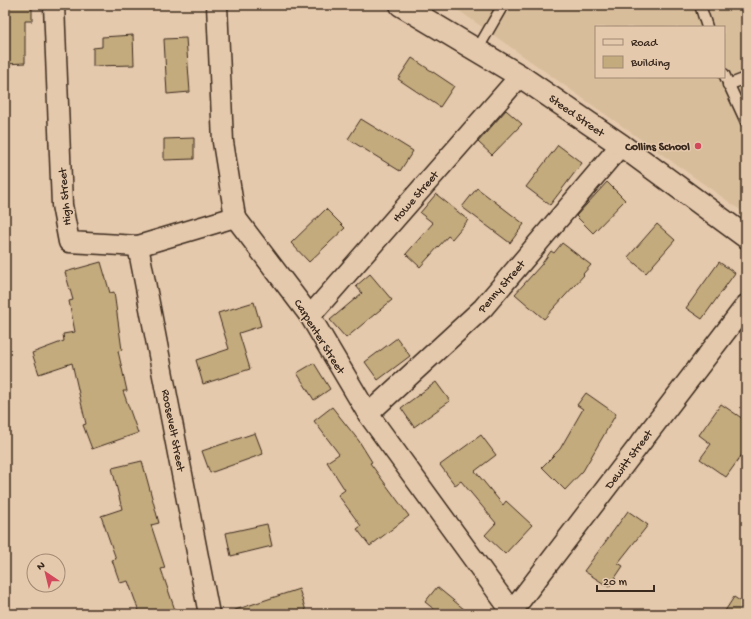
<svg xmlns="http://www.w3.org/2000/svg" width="751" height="619" font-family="'Gochi Hand',sans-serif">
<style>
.built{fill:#d8bd9b;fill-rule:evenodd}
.building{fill:#c4ab7e;stroke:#3b2a1e}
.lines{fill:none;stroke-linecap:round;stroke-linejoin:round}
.service-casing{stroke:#3b2a1e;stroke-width:13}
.minor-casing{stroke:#3b2a1e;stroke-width:23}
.tertiary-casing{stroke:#3b2a1e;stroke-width:25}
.service{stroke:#e5c9ac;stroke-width:10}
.minor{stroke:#e5c9ac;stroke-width:20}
.tertiary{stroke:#e5c9ac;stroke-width:22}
.poi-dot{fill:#d1495b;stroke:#e5c9ac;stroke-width:1.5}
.labels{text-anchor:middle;stroke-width:3;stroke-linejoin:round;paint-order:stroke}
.street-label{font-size:12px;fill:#3b2a1e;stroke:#e5c9ac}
.poi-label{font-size:12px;font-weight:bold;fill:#3b2a1e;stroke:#e5c9ac;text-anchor:end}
</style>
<rect width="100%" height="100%" fill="#e5c9ac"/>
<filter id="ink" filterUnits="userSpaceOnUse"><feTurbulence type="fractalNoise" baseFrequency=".025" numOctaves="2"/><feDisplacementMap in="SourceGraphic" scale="8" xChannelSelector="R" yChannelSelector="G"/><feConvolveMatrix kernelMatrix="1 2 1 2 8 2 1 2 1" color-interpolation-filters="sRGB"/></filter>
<g filter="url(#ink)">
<!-- built -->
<path class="built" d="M451,5H746V214ZM596,27H724V77H596Z"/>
<!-- building -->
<g class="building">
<path d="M5,5H32V21H25V63L5,64Z"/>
<path d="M133,35L134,65L93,66V48L102,47V37Z"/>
<path d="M186,38L190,92L167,94L164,39Z"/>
<path d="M412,58L454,86L440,107L398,79Z"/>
<path d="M506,110L522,124L492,155L478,142Z"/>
<path d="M361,119L413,151L400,171L348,139Z"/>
<path d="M194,138V159L164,160V139Z"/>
<path d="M558,145L582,163L550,205L526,187Z"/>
<path d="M607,182L625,200L593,233L576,216Z"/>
<path d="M477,188L524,224L510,243L462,207Z"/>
<path d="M436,194L468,220L452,239L448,236L420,267L406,254L433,223L420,213Z"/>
<path d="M326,209L345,228L309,262L291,243Z"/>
<path d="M657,224L675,240L646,273L628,257Z"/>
<path d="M562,243L591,265L583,274L584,275L544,319L515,294L541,265L551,251L554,253Z"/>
<path d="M101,262L110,293L114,292L122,350L118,351L127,391H123L138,433L92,449L83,425L86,424L72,363L39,374L32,353L64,341L63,334L75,332L69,301L73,300L65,272Z"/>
<path d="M719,262L735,273L702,319L686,308Z"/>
<path d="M370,274L392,300L346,338L330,320L362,293L356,286Z"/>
<path d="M254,302L261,326L239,333L250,369L203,384L196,360L229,349L218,313Z"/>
<path d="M397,338L410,356L378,380L365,362Z"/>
<path d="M314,363L330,389L314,400L297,373Z"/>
<path d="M436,382L450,401L414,427L401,408Z"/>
<path d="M586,393L616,414L583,471L565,490L542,467L560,449L583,409L577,405Z"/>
<path d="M721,404L746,421V449L726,477L700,459L711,444L699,435Z"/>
<path d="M332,407L359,441L372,462L370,463L409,516L370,546L357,529L361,526L338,495L345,490L327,462L339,454L314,421Z"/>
<path d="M255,433L263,454L210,473L202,451Z"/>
<path d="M481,435L496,455L475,471L503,505L506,501L532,525L505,554L485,535L496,523L461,481L455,485L440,465Z"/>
<path d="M142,461L159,523L151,525L165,568L161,569L175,610L164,614H140L128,581L120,583L112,560L116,559L101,516L122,509L112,468Z"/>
<path d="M628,511L648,525L618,563L623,566L609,587L584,571Z"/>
<path d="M267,524L272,546L231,556L226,533Z"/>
<path d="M437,587L470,614H440L425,602Z"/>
<path d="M299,589L307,614H232V611Z"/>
<path d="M734,597L746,605V614H723Z"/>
</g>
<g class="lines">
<defs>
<g id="service">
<path d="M700,5L707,27"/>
<path d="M477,50L503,5"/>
<path d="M724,74L746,122"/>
<path d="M728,85L746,78"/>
</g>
<g id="minor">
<path d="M54,5L62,205L69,242L138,246L235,217"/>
<path d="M217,5L223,142L235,217L310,316L368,414L512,612"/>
<path d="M138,246L209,614"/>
<path d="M310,316L520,76"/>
<path d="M368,414L483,308L621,145"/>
<path d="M510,614L746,305"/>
</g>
<path id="tertiary" d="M401,5L520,76L621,145L746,237"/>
</defs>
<!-- service casing -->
<use href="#service" class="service-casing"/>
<!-- minor casing -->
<use href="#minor" class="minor-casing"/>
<!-- tertiary casing -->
<use href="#tertiary" class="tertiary-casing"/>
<!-- service -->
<use href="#service" class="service"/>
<!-- minor -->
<use href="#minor" class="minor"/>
<!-- tertiary -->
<use href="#tertiary" class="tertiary"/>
</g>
</g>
<!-- markers -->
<circle class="poi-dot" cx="698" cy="146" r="4"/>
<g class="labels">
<!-- street labels -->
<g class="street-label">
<text transform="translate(577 115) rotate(35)" y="4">Steed Street</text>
<text transform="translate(415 196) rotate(-49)" y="4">Howe Street</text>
<text transform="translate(64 197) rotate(-95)" y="4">High Street</text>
<text transform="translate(501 286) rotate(-49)" y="4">Penny Street</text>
<text transform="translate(320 336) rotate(58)" y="4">Carpenter Street</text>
<text transform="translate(174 430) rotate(79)" y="4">Roosevelt Street</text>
<text transform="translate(628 459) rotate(-53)" y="4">Dewitt Street</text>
</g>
<!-- poi labels -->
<g class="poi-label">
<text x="690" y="150">Collins School</text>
</g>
</g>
<!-- margin -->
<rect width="751" height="619" fill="none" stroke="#e5c9ac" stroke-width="20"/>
<rect x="10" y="10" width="731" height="599" fill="none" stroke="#3b2a1e" stroke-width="1.5" filter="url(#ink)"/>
<!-- legend -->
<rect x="595" y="26" width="130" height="52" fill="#e5c9ac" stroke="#a18973"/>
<rect x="603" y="39" width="20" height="6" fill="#e5c9ac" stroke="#a18973"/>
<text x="631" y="46" font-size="12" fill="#3b2a1e">Road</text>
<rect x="603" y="56" width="20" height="12" fill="#c4ab7e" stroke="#a18973"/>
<text x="631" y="66" font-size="12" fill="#3b2a1e">Building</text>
<!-- north arrow -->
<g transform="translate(46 573) rotate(325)"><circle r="19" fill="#e5c9ac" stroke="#a18973"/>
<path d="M0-3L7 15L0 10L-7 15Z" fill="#d1495b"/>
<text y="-6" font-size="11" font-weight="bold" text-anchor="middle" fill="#3b2a1e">N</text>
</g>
<!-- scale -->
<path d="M597 585v6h57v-6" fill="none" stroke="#3b2a1e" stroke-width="2"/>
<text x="603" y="585" font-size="12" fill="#3b2a1e" stroke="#e5c9ac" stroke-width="3" paint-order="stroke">20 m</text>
</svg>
